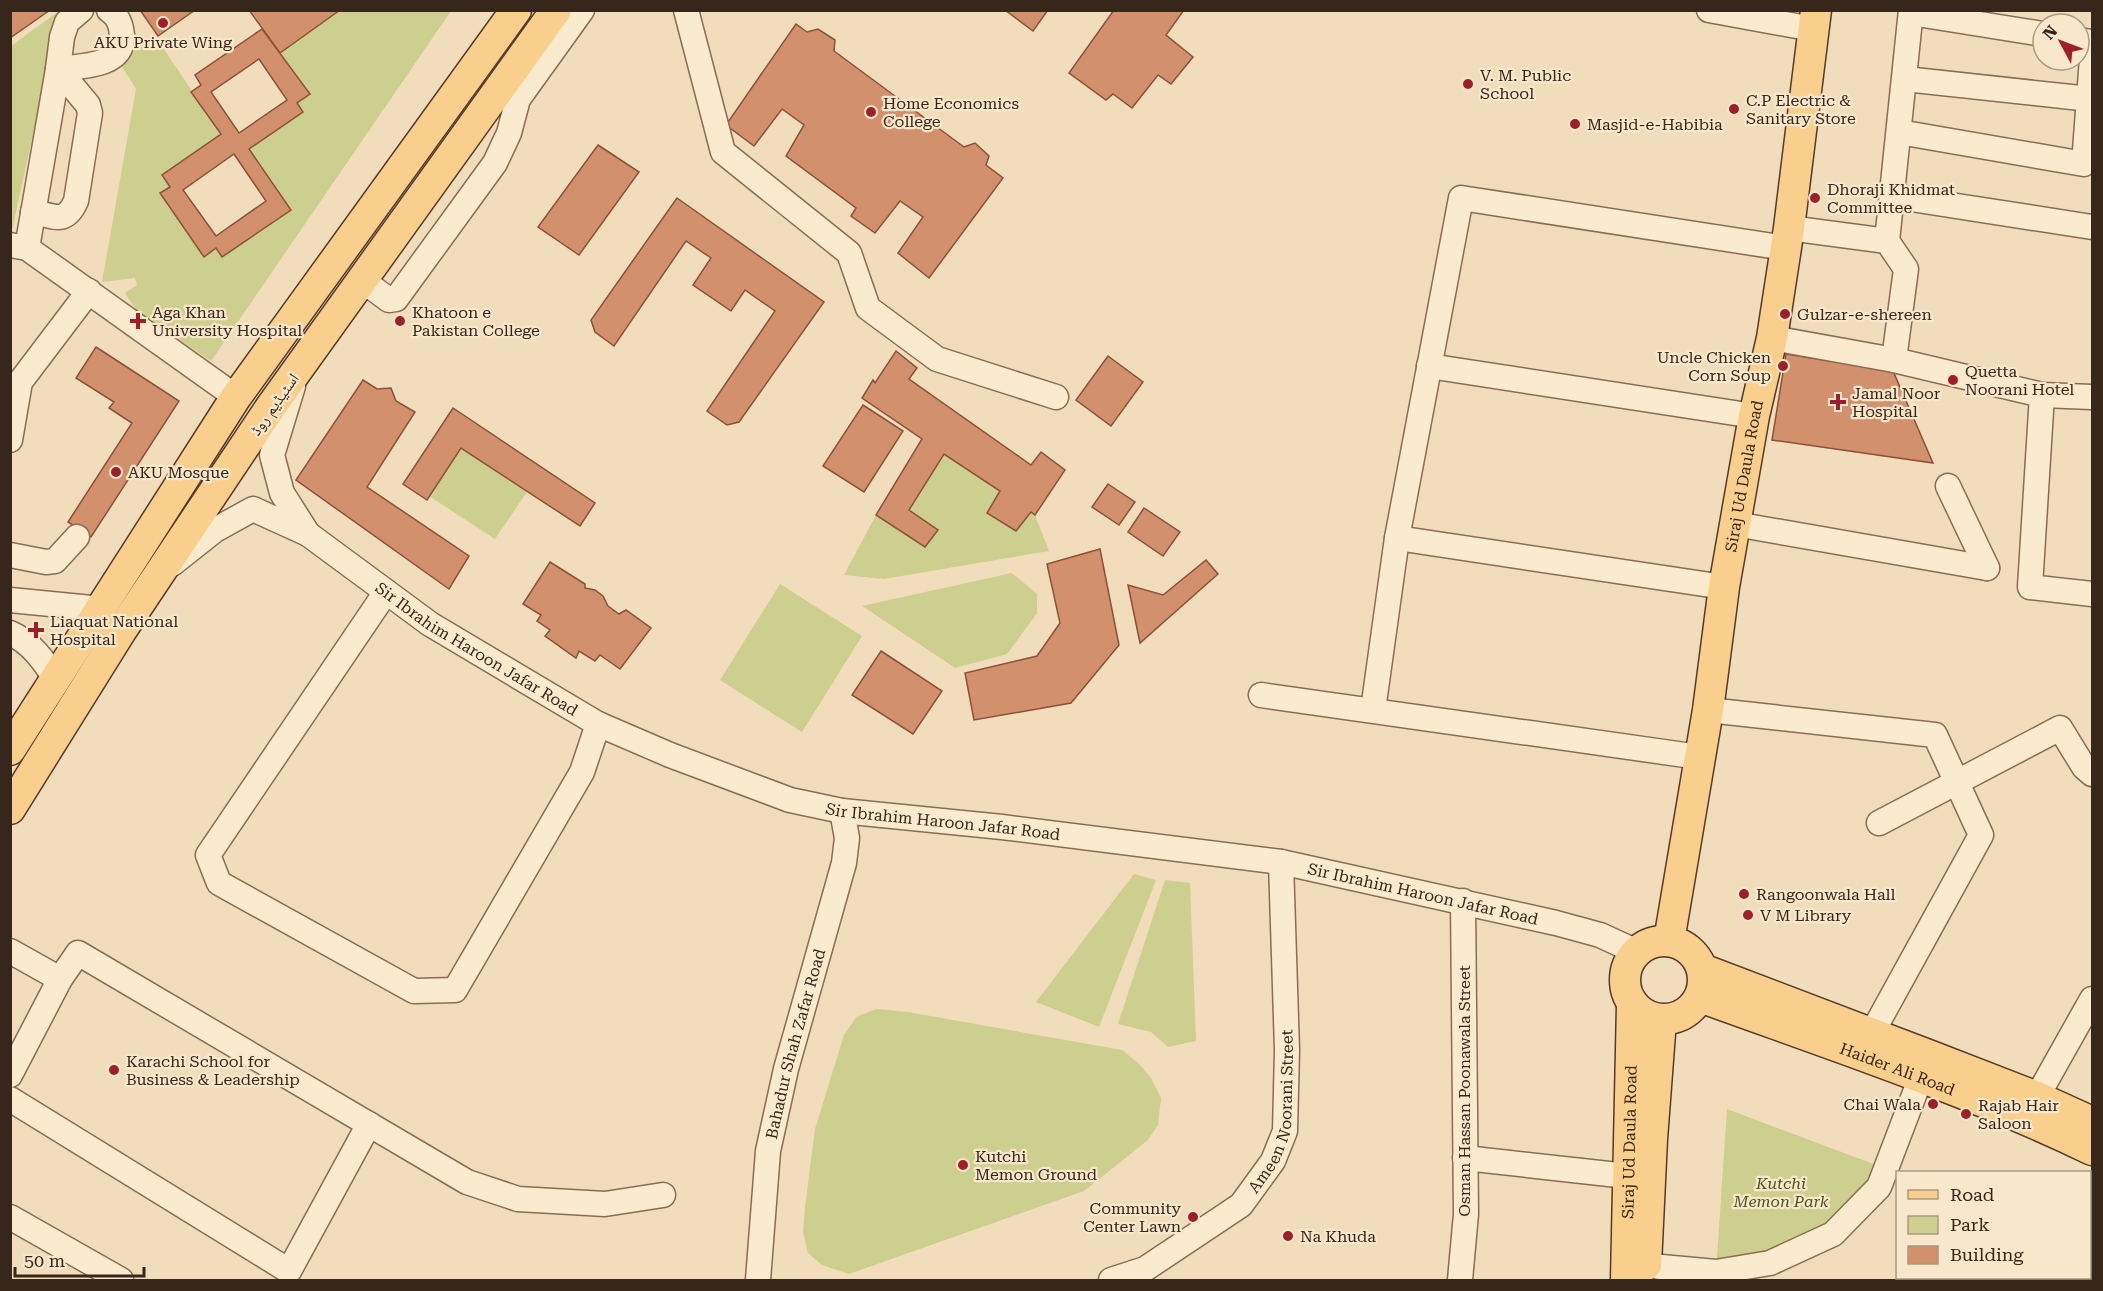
<svg xmlns="http://www.w3.org/2000/svg" width="2103" height="1291" font-family="'Roboto Serif','Noto Naskh Arabic',serif">
<style>
.green{fill:#cdcf8e}
.building{fill:#d2906d;stroke:#8a5238;stroke-width:1.5;fill-rule:evenodd}
.lines{fill:none;stroke-linecap:round;stroke-linejoin:round}
.minor-casing{stroke:#896c54;stroke-width:27}
.major-casing{stroke:#563a29;stroke-width:33}
.minor{stroke:#fbebce;stroke-width:24}
.major{stroke:#f9cf8e;stroke-width:30}
.poi-dot{fill:#9d1f29;stroke:#f8e7cb;stroke-width:2}
.labels{text-anchor:middle;stroke-width:4.5;stroke-linejoin:round;paint-order:stroke}
.poi-label{font-size:16px;fill:#37261a;stroke:#f8e7cb;text-anchor:start}
.street-label{font-size:16px;fill:#37261a;stroke:#f8e7cb}
.park-label{font-size:16px;font-style:italic;fill:#4b551f;stroke:#f8e7cb}
</style>
<rect width="100%" height="100%" fill="#f1ddbb"/>
<!-- green -->
<g class="green">
<path d="M59,11H76L53,42L11,235V46Z"/>
<path d="M340,11H451L211,361L137,311L125,293L137,285L135,278L102,282L136,89L119,62L155,36L221,134L162,175L170,187L160,194L204,256L216,248L222,257L291,210L249,149L302,112L297,103L310,94L280,53Z"/>
<path d="M461,448L527,492L495,539L429,496Z"/>
<path d="M944,454L1000,491L987,513L1016,531L1031,512L1035,515L1049,551L884,579L844,575L876,515L925,547L938,530L909,510Z"/>
<path d="M1012,573L1037,594V613L1007,654L955,668L862,606Z"/>
<path d="M780,584L862,636L802,732L720,680Z"/>
<path d="M1134,874L1156,880L1099,1027L1036,1002Z"/>
<path d="M1165,880L1190,883L1196,1041L1168,1047L1151,1032L1118,1024Z"/>
<path d="M876,1009L908,1012L1122,1050L1139,1064L1151,1078L1161,1098L1158,1125L1148,1140L1084,1191L849,1274L822,1265L808,1253L803,1232L805,1207L815,1129L844,1035L856,1017Z"/>
<path d="M1727,1109L1887,1169L1833,1234L1716,1272Z"/>
</g>
<!-- building -->
<g class="building">
<path d="M10,10H50L10,38Z"/>
<path d="M140,10H195L158,36Z"/>
<path d="M249,10H340L280,53Z"/>
<path d="M1005,10H1048L1033,31Z"/>
<path d="M1114,10H1184L1166,35L1193,57L1171,84L1158,75L1132,108L1113,94L1106,100L1069,73Z"/>
<path d="M796,24L807,32L818,29L835,40L834,51L964,147L975,143L989,156L986,165L1003,178L929,278L898,253L923,217L900,201L875,233L851,216L856,208L786,156L804,125L782,109L754,146L726,125Z"/>
<path d="M262,29L310,94L297,103L303,112L249,149L291,210L222,257L216,248L204,257L160,193L170,187L162,175L221,134L191,92L201,85L195,75ZM259,59L287,100L239,133L211,92ZM234,154L266,201L216,236L183,190Z"/>
<path d="M598,145L639,172L579,255L538,227Z"/>
<path d="M677,198L824,302L739,422L727,425L707,411L775,311L745,290L731,311L693,285L711,258L686,241L614,346L595,332L591,320Z"/>
<path d="M96,347L179,401L91,537L68,522L132,423L109,408L114,402L76,378Z"/>
<path d="M896,351L917,368L909,379L1031,465L1041,452L1065,470L1035,515L1031,512L1016,531L987,513L1000,491L944,454L909,510L938,530L925,547L876,515L922,439L862,398L873,380L875,383Z"/>
<path d="M1786,354L1893,371L1933,463L1772,440Z"/>
<path d="M1108,356L1143,382L1111,426L1076,400Z"/>
<path d="M363,380L377,389L391,388L396,401L415,412L367,487L469,556L449,589L296,480Z"/>
<path d="M863,405L903,431L864,492L823,466Z"/>
<path d="M453,408L595,503L580,526L461,448L427,500L403,484Z"/>
<path d="M1108,484L1135,502L1119,525L1092,507Z"/>
<path d="M1144,508L1180,532L1163,556L1128,532Z"/>
<path d="M1100,549L1119,645L1071,703L974,720L965,673L1037,656L1060,623L1047,564Z"/>
<path d="M1206,560L1218,574L1140,643L1128,585L1163,595Z"/>
<path d="M550,562L585,584V588L595,590L603,596L608,606L619,614L626,610L651,628L620,669L600,655L595,661L579,651L576,658L545,636L550,630L537,621L541,615L523,604Z"/>
<path d="M881,651L942,691L913,734L852,695Z"/>
</g>
<g class="lines">
<defs>
<g id="minor">
<path d="M686,10L723,152L849,253L868,308L937,359L1056,397"/>
<path d="M1709,10L1813,29"/>
<path d="M1911,13L2043,34"/>
<path d="M2079,40L2092,42"/>
<path d="M58,69C80,66 125,67 122,35C121,24 118,16 109,10"/>
<path d="M1905,79L2090,99"/>
<path d="M1899,132L2084,164L2092,58"/>
<path d="M1892,196L2092,227"/>
<path d="M33,212C55,216 65,225 76,201L90,113L88,105L58,69"/>
<path d="M1789,228L1887,241L1906,269L1894,360"/>
<path d="M1887,241L1911,10"/>
<path d="M10,245L27,248L236,397"/>
<path d="M27,248L58,69L62,37L67,22L81,10"/>
<path d="M362,280L389,300L396,299L495,163L509,133L518,99L582,10"/>
<path d="M1772,338L1894,360L2042,395L2092,397"/>
<path d="M1429,366L1754,416"/>
<path d="M293,386L272,455L282,493L308,534"/>
<path d="M2042,395L2030,587L2092,594"/>
<path d="M10,440L20,382L89,291"/>
<path d="M1948,486L1987,568"/>
<path d="M1735,524L1987,568"/>
<path d="M1397,538L1724,587"/>
<path d="M10,555L46,562L55,561L77,537"/>
<path id="s1" d="M172,564L215,530L253,509L308,534L430,624L598,724L670,755L790,800L842,811L1002,827L1281,862L1556,923L1600,935L1637,952"/>
<path d="M386,592L208,855L219,883L414,991L455,990L582,772L598,724"/>
<path d="M10,600L102,609"/>
<path d="M10,633C31,642 45,662 56,680"/>
<path d="M1261,695L1699,757"/>
<path d="M1373,710L1397,538L1461,198L1785,248"/>
<path d="M1708,710L1935,735L1981,835L1872,1033"/>
<path d="M1879,823L2060,728L2084,767L2092,774"/>
<path d="M10,951L60,979L78,953L467,1182L518,1199L605,1204L663,1195"/>
<path d="M10,1075L60,979"/>
<path d="M2037,1097L2092,999"/>
<path d="M10,1099L289,1271L369,1124"/>
<path d="M1465,1158L1645,1178"/>
<path d="M10,1217L121,1280"/>
<path d="M1629,1264L1716,1272L1770,1263L1833,1234L1879,1187L1921,1077"/>
<path d="M2090,1270L2092,1271"/>
<path id="s2" d="M758,1280L768,1151L786,1069L844,863L847,838L842,811"/>
<path id="s3" d="M1111,1280L1145,1269L1241,1205L1273,1161L1285,1131L1287,1050L1281,862"/>
<path d="M1460,1280L1466,1214L1463,901"/>
<path d="M1953,1280L1956,1278"/>
</g>
<g id="major">
<path d="M10,750L236,397L516,10"/>
<path d="M10,809L121,631L270,408L556,10"/>
<path id="s4" d="M1669,941L1708,710L1724,587L1754,416L1772,338L1789,228L1816,10"/>
<circle cx="1664" cy="980" r="39"/>
<path d="M1702,969L1931,1056L2037,1097L2092,1122"/>
<path id="s5" d="M1700,997C1832,1045 1966,1089 2092,1150"/>
<path d="M1646,1265L1652,1139L1661,1020"/>
<path id="s6" d="M1626,1280L1632,1004"/>
</g>
</defs>
<!-- minor casing -->
<use href="#minor" class="minor-casing"/>
<!-- major casing -->
<use href="#major" class="major-casing"/>
<!-- minor -->
<use href="#minor" class="minor"/>
<!-- major -->
<use href="#major" class="major"/>
</g>
<!-- markers -->
<g class="poi-dot">
<circle cx="163" cy="23" r="6"/>
<circle cx="1468" cy="84" r="6"/>
<circle cx="1734" cy="109" r="6"/>
<circle cx="871" cy="112" r="6"/>
<circle cx="1575" cy="124" r="6"/>
<circle cx="1815" cy="198" r="6"/>
<circle cx="1785" cy="314" r="6"/>
<path d="M135 312h6v6h6v6h-6v6h-6v-6h-6v-6h6z"/>
<circle cx="400" cy="321" r="6"/>
<circle cx="1783" cy="366" r="6"/>
<circle cx="1953" cy="380" r="6"/>
<path d="M1835 393h6v6h6v6h-6v6h-6v-6h-6v-6h6z"/>
<circle cx="116" cy="472" r="6"/>
<path d="M33 621h6v6h6v6h-6v6h-6v-6h-6v-6h6z"/>
<circle cx="1744" cy="894" r="6"/>
<circle cx="1748" cy="915" r="6"/>
<circle cx="114" cy="1070" r="6"/>
<circle cx="1933" cy="1104" r="6"/>
<circle cx="1966" cy="1114" r="6"/>
<circle cx="963" cy="1165" r="6"/>
<circle cx="1193" cy="1217" r="6"/>
<circle cx="1288" cy="1236" r="6"/>
</g>
<g class="labels">
<!-- poi labels -->
<g class="poi-label">
<text x="163" y="48" text-anchor="middle">AKU Private Wing</text>
<text x="1480" y="81">V. M. Public<tspan x="1480" dy="18">School</tspan></text>
<text x="1746" y="106">C.P Electric &amp;<tspan x="1746" dy="18">Sanitary Store</tspan></text>
<text x="883" y="109">Home Economics<tspan x="883" dy="18">College</tspan></text>
<text x="1587" y="130">Masjid-e-Habibia</text>
<text x="1827" y="195">Dhoraji Khidmat<tspan x="1827" dy="18">Committee</tspan></text>
<text x="152" y="318">Aga Khan<tspan x="152" dy="18">University Hospital</tspan></text>
<text x="412" y="318">Khatoon e<tspan x="412" dy="18">Pakistan College</tspan></text>
<text x="1797" y="320">Gulzar-e-shereen</text>
<text x="1771" y="363" text-anchor="end">Uncle Chicken<tspan x="1771" dy="18">Corn Soup</tspan></text>
<text x="1965" y="377">Quetta<tspan x="1965" dy="18">Noorani Hotel</tspan></text>
<text x="1852" y="399">Jamal Noor<tspan x="1852" dy="18">Hospital</tspan></text>
<text x="128" y="478">AKU Mosque</text>
<text x="50" y="627">Liaquat National<tspan x="50" dy="18">Hospital</tspan></text>
<text x="1756" y="900">Rangoonwala Hall</text>
<text x="1760" y="921">V M Library</text>
<text x="126" y="1067">Karachi School for<tspan x="126" dy="18">Business &amp; Leadership</tspan></text>
<text x="1921" y="1110" text-anchor="end">Chai Wala</text>
<text x="1978" y="1111">Rajab Hair<tspan x="1978" dy="18">Saloon</tspan></text>
<text x="975" y="1162">Kutchi<tspan x="975" dy="18">Memon Ground</tspan></text>
<text x="1181" y="1214" text-anchor="end">Community<tspan x="1181" dy="18">Center Lawn</tspan></text>
<text x="1300" y="1242">Na Khuda</text>
</g>
<!-- street labels -->
<g class="street-label">
<text transform="translate(274 404) rotate(-55)" y="6">اسٹیڈیم روڈ</text>
<text dy="6" stroke="none"><textPath href="#s4" startOffset="471">Siraj Ud Daula Road</textPath></text>
<text dy="6" stroke="none"><textPath href="#s1" startOffset="363">Sir Ibrahim Haroon Jafar Road</textPath></text>
<text dy="6" stroke="none"><textPath href="#s1" startOffset="867">Sir Ibrahim Haroon Jafar Road</textPath></text>
<text dy="6" stroke="none"><textPath href="#s1" startOffset="1353">Sir Ibrahim Haroon Jafar Road</textPath></text>
<text dy="6" stroke="none"><textPath href="#s2" startOffset="240">Bahadur Shah Zafar Road</textPath></text>
<text dy="6" stroke="none"><textPath href="#s5" startOffset="210">Haider Ali Road</textPath></text>
<text transform="translate(1464 1091) rotate(-90)" y="6">Osman Hassan Poonawala Street</text>
<text dy="6" stroke="none"><textPath href="#s3" startOffset="254">Ameen Noorani Street</textPath></text>
<text dy="6" stroke="none"><textPath href="#s6" startOffset="138">Siraj Ud Daula Road</textPath></text>
</g>
<!-- park labels -->
<g class="park-label">
<text x="1781" y="1189">Kutchi<tspan x="1781" dy="18">Memon Park</tspan></text>
</g>
</g>
<!-- border -->
<rect width="2103" height="1291" fill="none" stroke="#37261a" stroke-width="24"/>
<!-- legend -->
<rect x="1896" y="1171" width="195" height="108" fill="#f8e7cb" stroke="#ab9a84" stroke-width="1.5"/>
<rect x="1908" y="1190" width="30" height="9" fill="#f9cf8e" stroke="#ab9a84" stroke-width="1.5"/>
<text x="1950" y="1201" font-size="18" fill="#37261a">Road</text>
<rect x="1908" y="1216" width="30" height="18" fill="#cdcf8e" stroke="#ab9a84" stroke-width="1.5"/>
<text x="1950" y="1231" font-size="18" fill="#37261a">Park</text>
<rect x="1908" y="1246" width="30" height="18" fill="#d2906d" stroke="#ab9a84" stroke-width="1.5"/>
<text x="1950" y="1261" font-size="18" fill="#37261a">Building</text>
<!-- north arrow -->
<g transform="translate(2061 42) rotate(311)"><circle r="28" fill="#f8e7cb" stroke="#ab9a84" stroke-width="1.5"/>
<path d="M0-4.5L10 22L0 15L-10 22Z" fill="#9d1f29"/>
<text y="-9" font-size="16" font-weight="bold" text-anchor="middle" fill="#37261a">N</text>
</g>
<!-- scale -->
<path d="M15 1267v9h129v-9" fill="none" stroke="#37261a" stroke-width="3"/>
<text x="24" y="1267" font-size="18" fill="#37261a" stroke="#f8e7cb" stroke-width="4.5" paint-order="stroke">50 m</text>
</svg>
